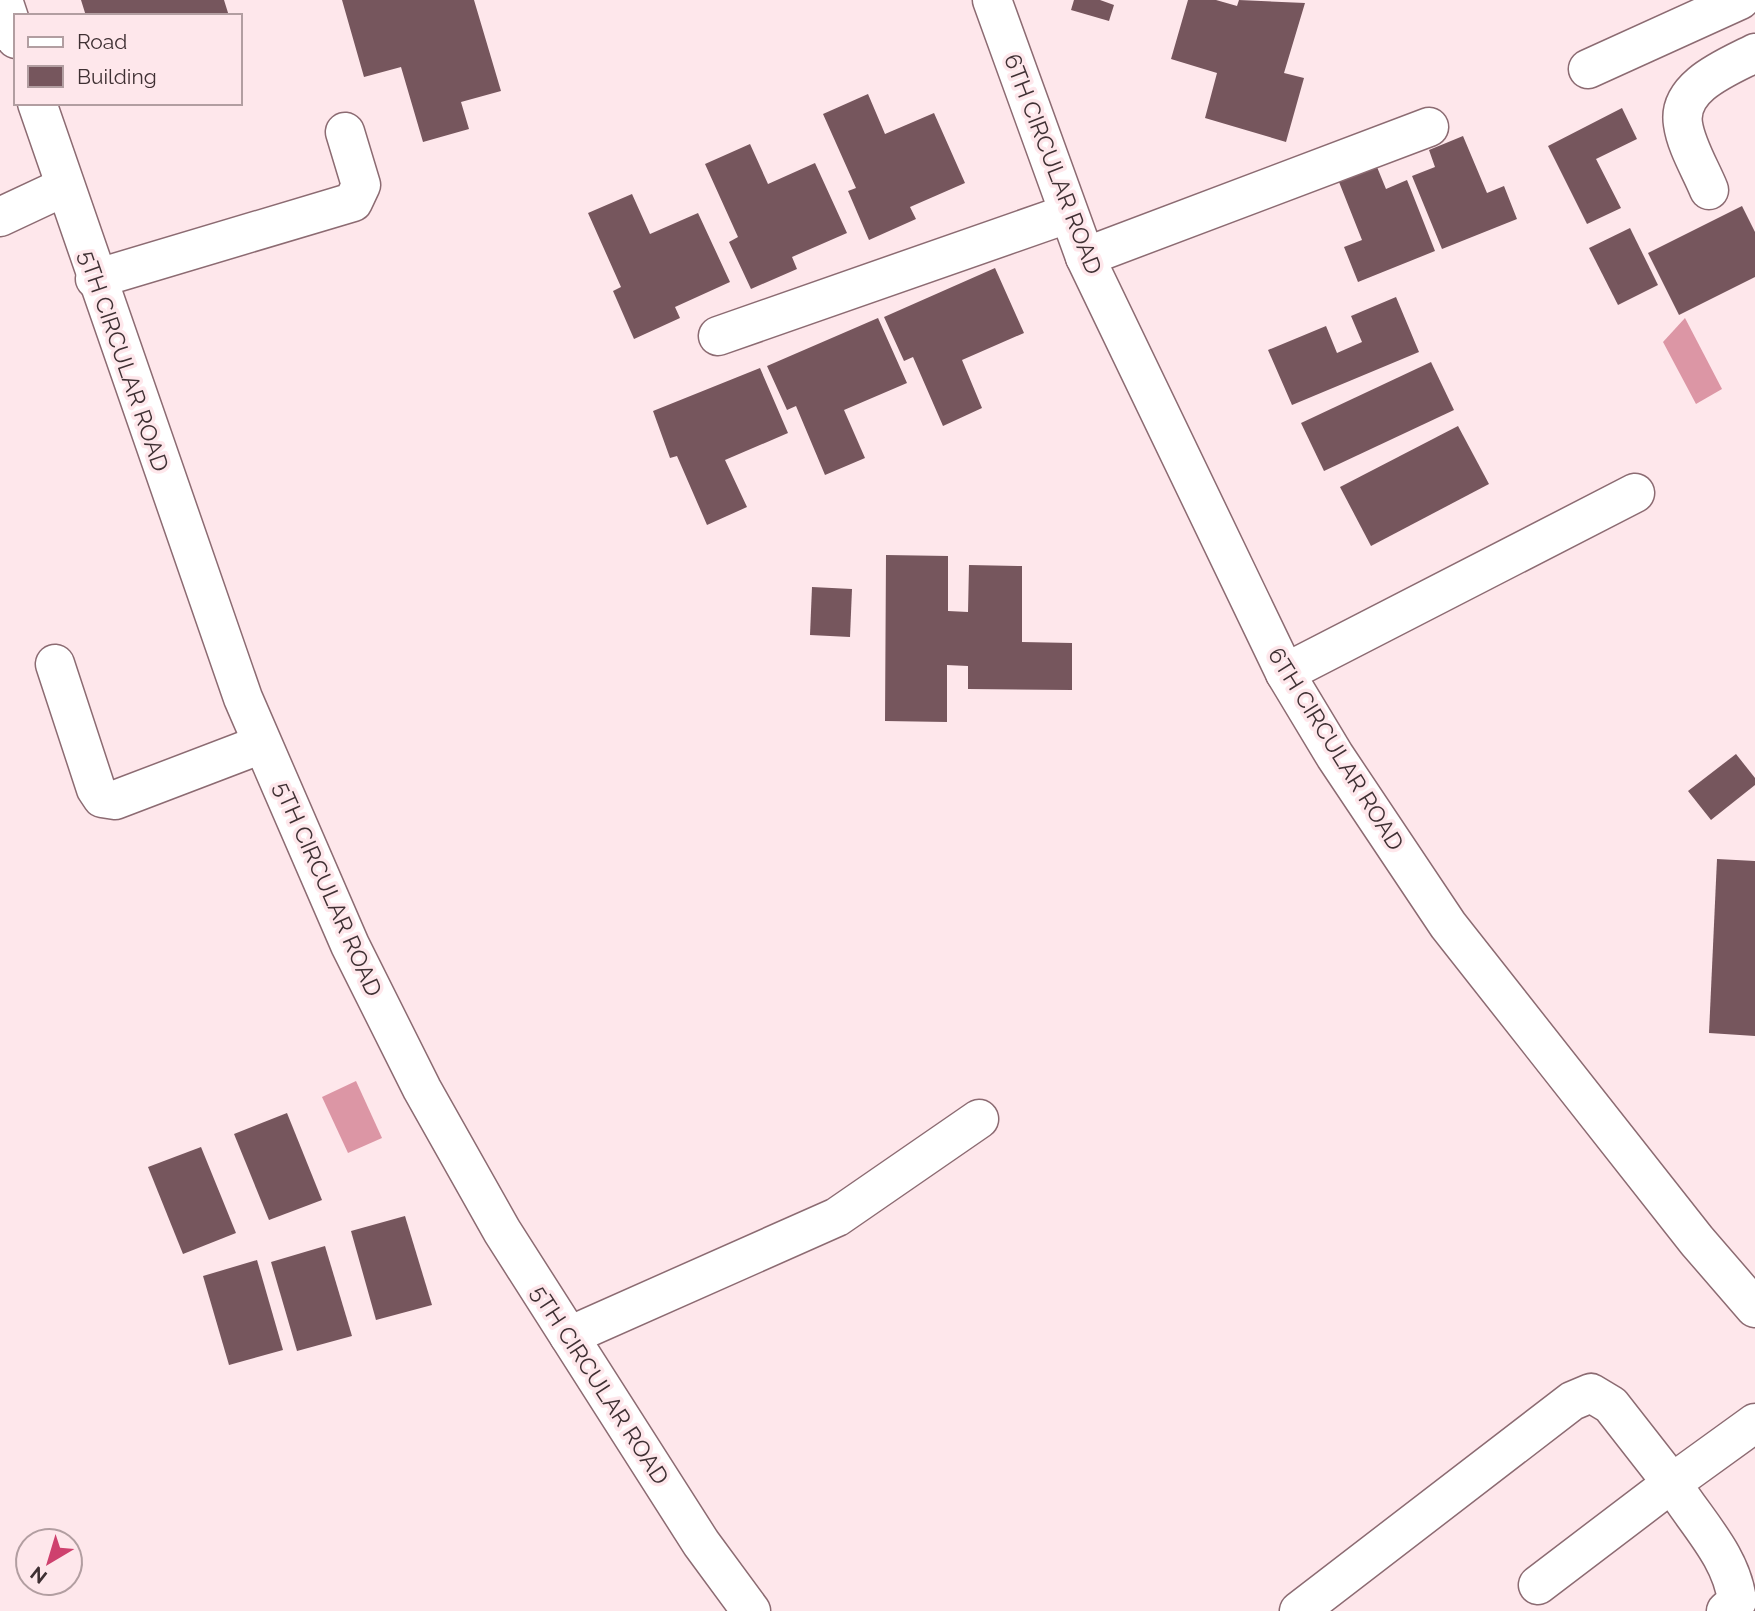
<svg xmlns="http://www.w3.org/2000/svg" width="1755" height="1611" font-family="Raleway,sans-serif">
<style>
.water{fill:#dc96a5}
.building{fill:#76565d}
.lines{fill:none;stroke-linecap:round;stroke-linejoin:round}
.minor-casing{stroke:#8c6b72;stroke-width:41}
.minor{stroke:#fff;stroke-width:38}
.labels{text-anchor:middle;stroke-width:7;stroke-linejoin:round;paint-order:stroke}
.street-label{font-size:23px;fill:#3f3033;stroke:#fee7eb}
</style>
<rect width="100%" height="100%" fill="#fee7eb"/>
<!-- water -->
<g class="water">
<path d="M1685,318L1722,389L1696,404L1663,342Z"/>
<path d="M356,1081L382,1138L348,1153L322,1097Z"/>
</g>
<!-- building -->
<g class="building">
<path d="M81,0H224L229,16H86Z"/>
<path d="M342,0H474L501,91L461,102L469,129L423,142L401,67L364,77Z"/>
<path d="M1074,0H1100L1114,5L1109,21L1071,10Z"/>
<path d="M1188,0H1216L1237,6L1239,0L1305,3L1284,73L1304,78L1286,142L1205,118L1217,73L1171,59Z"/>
<path d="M868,94L885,134L934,113L965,183L910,207L916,219L869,240L848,191L856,188L823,114Z"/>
<path d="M1622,108L1637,139L1596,159L1621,208L1587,224L1548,146Z"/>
<path d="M1463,136L1487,193L1504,186L1517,219L1442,249L1412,176L1435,167L1429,150Z"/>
<path d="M750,144L768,184L815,163L847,233L792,257L797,269L751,289L729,242L738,237L705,164Z"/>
<path d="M1377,167L1386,189L1407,180L1435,251L1358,282L1344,247L1362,240L1339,182Z"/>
<path d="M632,194L650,234L698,213L730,282L675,307L680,318L634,339L613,291L621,287L588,213Z"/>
<path d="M1742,206L1755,232V277L1679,315L1648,253Z"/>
<path d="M1630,228L1658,285L1618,305L1589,248Z"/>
<path d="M995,268L1024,333L962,360L982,408L943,426L913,357L904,361L884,317Z"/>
<path d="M1396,297L1419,352L1292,405L1268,350L1326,326L1337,353L1362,342L1351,316Z"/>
<path d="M878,318L907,383L844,410L865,458L825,475L796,406L787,410L767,366Z"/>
<path d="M1431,362L1454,410L1324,471L1301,423Z"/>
<path d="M760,368L788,433L725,460L747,507L707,525L677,456L670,458L653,411Z"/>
<path d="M1458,426L1489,484L1371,546L1340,487Z"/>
<path d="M886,555L948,556V611L968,612L969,565L1022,566V642L1072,643V690L968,689V666L947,665V722L885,721Z"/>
<path d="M812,587L852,589L850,637L810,635Z"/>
<path d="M1736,754L1755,778V785L1711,820L1688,791Z"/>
<path d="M1717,859L1755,861V1036L1709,1033Z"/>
<path d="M287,1113L322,1200L269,1220L234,1134Z"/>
<path d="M201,1147L236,1233L183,1254L148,1167Z"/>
<path d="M405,1216L432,1305L376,1320L351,1231Z"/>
<path d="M325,1246L352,1336L297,1351L271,1262Z"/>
<path d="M257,1260L283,1350L229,1365L203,1276Z"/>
</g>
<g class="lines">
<defs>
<g id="minor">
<path d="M3,0L16,39"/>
<path d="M992,0L1085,257L1285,673L1335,756L1448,925L1697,1241L1755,1308"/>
<path d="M1588,69L1740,0"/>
<path d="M37,103L243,698L350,945L422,1089L502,1231L701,1543L751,1611"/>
<path d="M1709,190C1701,170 1686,146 1683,124C1677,86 1728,67 1755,53"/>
<path d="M0,217L64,187"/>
<path d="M1085,257L1429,127"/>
<path d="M95,279L353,202L361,185L345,132"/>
<path d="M718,336L1067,214"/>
<path d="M55,664L96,789L102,798L115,800L262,744"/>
<path d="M1285,673L1635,493"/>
<path d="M569,1336L837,1217L979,1119"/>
<path d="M1299,1611L1572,1401L1591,1393L1611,1405L1672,1483L1538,1585"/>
<path d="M1726,1611L1737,1601C1732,1556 1695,1521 1672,1483L1755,1423"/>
</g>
</defs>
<!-- minor casing -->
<use href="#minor" class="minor-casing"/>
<!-- minor -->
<use href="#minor" class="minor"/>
</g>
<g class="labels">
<!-- street labels -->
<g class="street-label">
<text transform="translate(1053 164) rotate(69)" y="8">6TH CIRCULAR ROAD</text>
<text transform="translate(124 361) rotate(71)" y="8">5TH CIRCULAR ROAD</text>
<text transform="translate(1336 749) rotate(58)" y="8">6TH CIRCULAR ROAD</text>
<text transform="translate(328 889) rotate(66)" y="8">5TH CIRCULAR ROAD</text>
<text transform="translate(600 1385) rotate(57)" y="8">5TH CIRCULAR ROAD</text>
</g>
</g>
<!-- legend -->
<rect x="14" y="14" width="228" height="91" fill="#fee7eb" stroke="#b29ea1" stroke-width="2"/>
<rect x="28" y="37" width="35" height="10" fill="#ffffff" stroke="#b29ea1" stroke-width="2"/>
<text x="77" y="49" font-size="21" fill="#3f3033">Road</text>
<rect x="28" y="66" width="35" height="21" fill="#76565d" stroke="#b29ea1" stroke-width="2"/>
<text x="77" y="84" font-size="21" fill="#3f3033">Building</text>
<!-- north arrow -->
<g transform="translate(49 1562) rotate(218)"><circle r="33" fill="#fee7eb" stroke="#b29ea1" stroke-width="2"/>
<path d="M0-5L12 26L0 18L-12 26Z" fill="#ce416e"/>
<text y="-10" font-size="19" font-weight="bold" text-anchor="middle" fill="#3f3033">N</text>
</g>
</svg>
